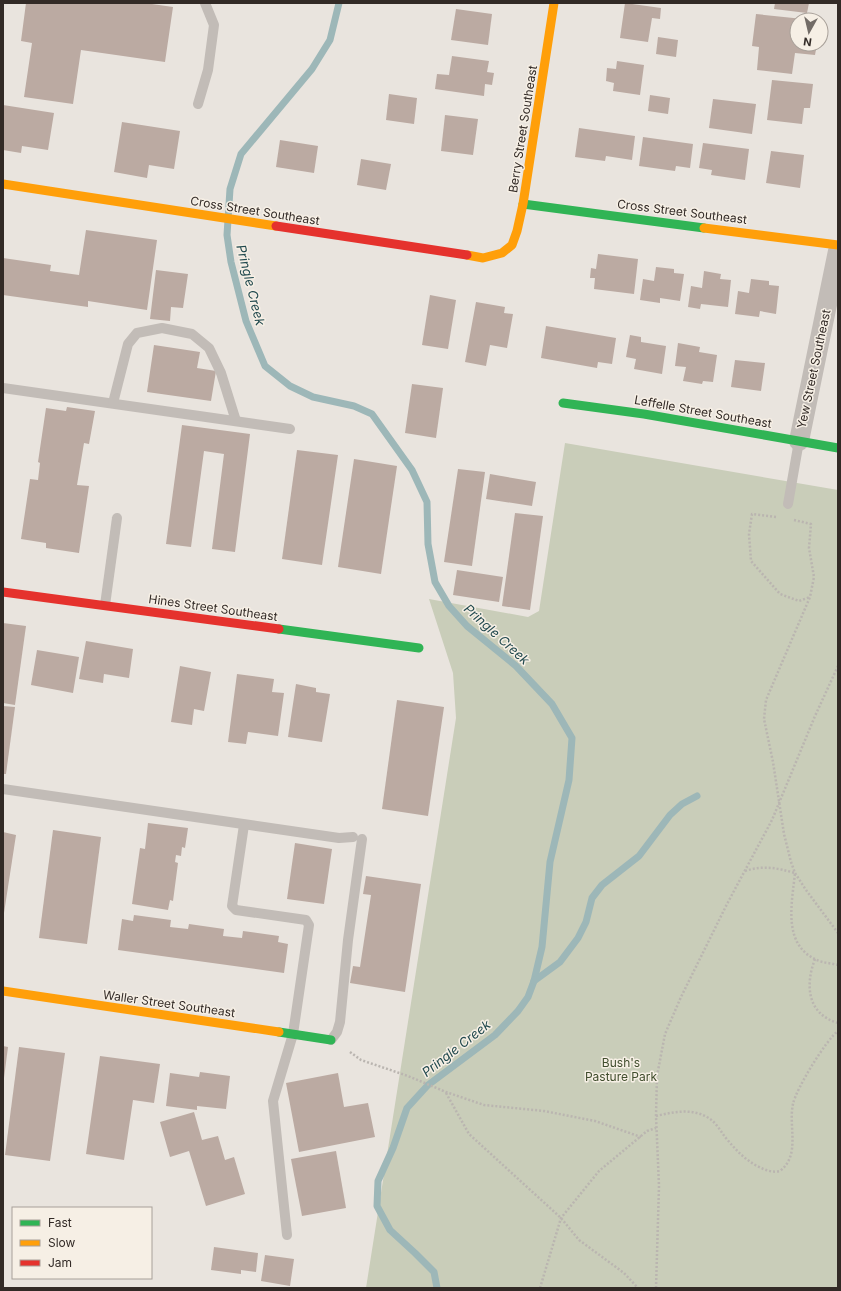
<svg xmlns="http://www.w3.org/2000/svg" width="841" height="1291" font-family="Inter,sans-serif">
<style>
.green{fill:#c9cdb9}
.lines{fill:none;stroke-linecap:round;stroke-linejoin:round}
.stream{stroke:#9db7b8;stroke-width:7}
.building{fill:#bbaaa2}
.path{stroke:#bab5b0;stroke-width:2.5;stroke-dasharray:2 2;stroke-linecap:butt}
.lane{stroke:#c2bcb7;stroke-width:10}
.street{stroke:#c2bcb7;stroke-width:20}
.fast{stroke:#30b455;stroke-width:9}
.slow{stroke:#ff9f0a;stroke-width:9}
.jam{stroke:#e5322d;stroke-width:9}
.labels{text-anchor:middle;stroke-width:3;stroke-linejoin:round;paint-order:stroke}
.street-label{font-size:12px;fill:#322a26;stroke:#f6efe5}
.park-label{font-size:12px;fill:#404d2d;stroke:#f6efe5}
.water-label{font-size:13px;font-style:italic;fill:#21494e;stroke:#f6efe5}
</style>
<rect width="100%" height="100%" fill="#e9e4de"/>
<!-- green -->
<path class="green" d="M565,443L838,490V1288H366L456,718L453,673L429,599L528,617L539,611Z"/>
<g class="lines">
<!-- stream -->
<g class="stream">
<path d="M339,3L330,40L312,69L241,154L230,189L227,235L231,262L246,321L265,366L290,386L313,397L354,406L372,414L412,470L427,502L428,544L435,582L449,606L467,626L516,666L552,704L572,738L569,780L550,862L542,947L534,981L528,997L518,1011L495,1035L428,1085L407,1108L393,1148L378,1181L377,1206L390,1230L415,1253L434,1272L437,1288"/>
<path d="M534,981L560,962L578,938L586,922L592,898L602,885L639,856L670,815L682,804L697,796"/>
</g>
</g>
<!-- building -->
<g class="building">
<path d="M26,3H145L173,7L165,62L81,50L73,104L24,97L32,43L21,41Z"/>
<path d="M625,3L661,8L660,19L652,18L648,42L620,38Z"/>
<path d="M775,3H809L807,13L774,9Z"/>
<path d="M456,9L492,14L488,45L451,40Z"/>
<path d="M756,14L803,19V20H797V44H817L815,55L795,53L792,74L757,70L759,47L752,46Z"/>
<path d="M658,37L678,40L676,57L656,54Z"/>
<path d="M452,56L489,61L487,72L494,73L492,85L485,84L484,96L435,89L437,74L449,75Z"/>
<path d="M617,61L644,65L640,95L613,91L614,83L606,81L607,68L616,69Z"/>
<path d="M772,80L813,84L810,108H804L802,124L767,120Z"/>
<path d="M389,94L417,98L414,124L386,120Z"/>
<path d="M650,95L670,98L668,114L648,111Z"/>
<path d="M713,99L756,104L752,134L709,128Z"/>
<path d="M3,105L54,113L48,150L22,146L21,153L3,150Z"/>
<path d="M445,115L478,119L473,155L441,151Z"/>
<path d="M122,122L180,131L174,169L149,165L147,178L114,172Z"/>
<path d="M579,128L635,136L632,160L606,156L605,161L575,157Z"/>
<path d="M643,137L693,144L690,168L676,166L675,171L639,166Z"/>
<path d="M280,140L318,146L314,173L276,167Z"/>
<path d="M703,143L749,149L745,180L711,175L712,170L699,168Z"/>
<path d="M771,151L804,155L800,188L766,183Z"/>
<path d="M361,159L391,164L386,190L357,185Z"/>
<path d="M86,230L157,240L147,310L88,301V307L3,295V258L51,265L50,271L79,275Z"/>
<path d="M598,254L638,259L634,294L594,289L595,278H590L591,268L596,269Z"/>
<path d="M656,267L674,269V273L684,274L680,301L660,298V303L640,300L643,279L654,281Z"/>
<path d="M156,270L188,274L183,308L171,307L170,321L150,319Z"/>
<path d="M704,271L721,274L720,279L731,280L728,307L701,304L700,309L688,307L691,286L702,288Z"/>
<path d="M751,279L769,281V285L779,286L776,314L760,311L759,317L735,314L738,291L749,293Z"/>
<path d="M430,295L456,300L448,349L422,345Z"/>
<path d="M476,302L505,307L504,313L513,314L507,348L490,345L486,366L465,362Z"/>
<path d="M546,326L616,338L612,364L598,362L597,368L541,358Z"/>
<path d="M630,335L641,337V342L666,346L662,374L634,369L636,359L626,357Z"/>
<path d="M678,343L700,347L699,352L717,355L713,382L703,381L702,384L683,381L686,367L675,366Z"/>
<path d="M154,345L200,352L197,368L216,371L211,401L147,392Z"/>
<path d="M735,360L765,363L761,391L731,387Z"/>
<path d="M412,384L443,388L436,438L405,433Z"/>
<path d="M67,407L95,411L89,444L84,443L77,485L89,486L79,553L46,548V543L21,539L30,479L38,480L40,463L38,462L46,408L66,411Z"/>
<path d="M182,425L250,434L235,552L212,549L224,454L204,451L191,547L166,544Z"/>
<path d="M297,450L338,455L322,565L282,559Z"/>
<path d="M354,459L397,466L381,574L338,567Z"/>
<path d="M458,469L485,472L472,566L444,562Z"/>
<path d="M490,474L536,482L532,506L486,499Z"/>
<path d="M515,513L543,516L530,610L502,606Z"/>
<path d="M457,570L503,577L499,602L453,595Z"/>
<path d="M3,623L26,626L15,705L3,703Z"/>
<path d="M86,641L133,649L129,678L104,674L103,683L79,679Z"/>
<path d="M37,650L79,657L73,693L31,685Z"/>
<path d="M180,666L211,672L204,711L194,709L192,725L171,722Z"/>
<path d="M237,674L274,679L272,692L284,693L278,736L248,732L246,744L228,742Z"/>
<path d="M296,684L316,688V692L330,694L322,742L288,737Z"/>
<path d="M397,700L444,707L428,816L382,809Z"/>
<path d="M3,706L15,707L6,774H3Z"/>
<path d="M148,823L188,828L185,848L182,847L181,856L176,855L175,862L178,863L173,901L170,900L168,910L132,904L140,848L145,849Z"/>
<path d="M53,830L101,837L87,944L39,938Z"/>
<path d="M3,832L16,835L4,913H3Z"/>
<path d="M295,843L332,849L324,904L287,899Z"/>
<path d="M366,876L421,884L405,992L350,983L353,966L360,967L371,895L363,894Z"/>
<path d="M134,915L171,920L170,927L188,929L189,924L224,929L223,936L242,938L243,931L279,936L278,942L288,944L284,973L118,950L122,919L133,921Z"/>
<path d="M3,1046L8,1047L4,1078H3Z"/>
<path d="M19,1047L65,1053L50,1161L5,1155Z"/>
<path d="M100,1056L160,1064L154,1103L133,1100L124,1160L86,1154Z"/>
<path d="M200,1072L230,1076L226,1109L197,1106V1110L166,1106L170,1073L199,1077Z"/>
<path d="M338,1073L344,1107L368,1103L375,1137L299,1152L286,1083Z"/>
<path d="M194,1112L202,1140L218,1136L225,1160L234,1157L245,1194L206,1206L189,1151L170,1157L160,1122Z"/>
<path d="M336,1151L346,1208L302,1216L291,1159Z"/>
<path d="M214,1247L258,1253L256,1272L241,1270V1274L211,1270Z"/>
<path d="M265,1255L294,1259L290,1286L261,1281Z"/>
</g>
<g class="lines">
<!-- path -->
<g class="path">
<path d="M776,517L752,514L749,534L751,561L780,594L799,601L810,597"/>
<path d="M794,520L811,524L809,548L814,577L810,597L766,700L764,719L773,762L784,834L791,862L795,873L806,890L838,933"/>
<path d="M745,871C764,865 777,868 795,873C792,903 782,945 817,960C823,963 831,963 838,965"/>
<path d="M815,959C805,985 807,1014 838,1023"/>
<path d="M350,1052L361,1060L408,1076L446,1092L484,1105L544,1111L595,1121L641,1137"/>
<path d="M446,1093L469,1134L561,1218L579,1240L624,1273L638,1288"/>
<path d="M656,1116C673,1112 691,1108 707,1117C715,1121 720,1130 725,1137C735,1149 744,1159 757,1166C765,1170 772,1173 780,1171C801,1155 788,1126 793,1104C796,1089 826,1040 838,1031"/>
<path d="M540,1288L561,1218L599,1171L647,1131L656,1128"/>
<path d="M656,1288L659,1186L656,1116L657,1076L665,1034L681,997L727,904L772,820L815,716L838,666"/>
</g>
<!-- lane -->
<g class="lane">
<path d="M198,104L208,70L214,25L205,3"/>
<path d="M3,388L290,429"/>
<path d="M113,403L128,344L137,333L162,328L192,334L209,348L221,373L236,421"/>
<path d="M788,504L799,441"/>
<path d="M105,605L117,518"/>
<path d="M3,789L339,838L353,837"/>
<path d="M244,825L232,906L236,910L306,920L309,925L293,1034L273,1101L287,1235"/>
<path d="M331,1040L337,1032L340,1022L348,940L362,839"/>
</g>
<!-- street -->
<path class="street" d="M799,441L838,251"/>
<!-- fast -->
<g class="fast">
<path d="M523,204L704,228"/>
<path d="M563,403L644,414L838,448"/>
<path d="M279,629L419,648"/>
<path d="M279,1032L331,1040"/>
</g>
<!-- slow -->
<g class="slow">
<path d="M3,184L276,226"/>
<path d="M704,228L838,245"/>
<path d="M467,255L483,258L502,253L512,245L517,231L523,204L554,3"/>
<path d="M3,991L279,1032"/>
</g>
<!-- jam -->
<g class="jam">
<path d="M276,226L467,255"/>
<path d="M3,592L279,629"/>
</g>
</g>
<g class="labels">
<!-- street labels -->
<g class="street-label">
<text transform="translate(523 129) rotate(-81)" y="4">Berry Street Southeast</text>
<text transform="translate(255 211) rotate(9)" y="4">Cross Street Southeast</text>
<text transform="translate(682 212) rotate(7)" y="4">Cross Street Southeast</text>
<text transform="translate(814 369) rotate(-78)" y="4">Yew Street Southeast</text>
<text transform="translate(703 412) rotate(10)" y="4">Leffelle Street Southeast</text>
<text transform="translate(213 608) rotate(8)" y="4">Hines Street Southeast</text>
<text transform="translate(169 1004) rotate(8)" y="4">Waller Street Southeast</text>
</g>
<!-- park labels -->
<g class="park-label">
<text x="621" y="1067">Bush's<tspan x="621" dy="14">Pasture Park</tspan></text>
</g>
<!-- water labels -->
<g class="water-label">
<text transform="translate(251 285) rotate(76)" y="5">Pringle Creek</text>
<text transform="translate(497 634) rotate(42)" y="5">Pringle Creek</text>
<text transform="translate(456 1048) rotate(-38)" y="5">Pringle Creek</text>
</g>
</g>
<!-- border -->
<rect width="841" height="1291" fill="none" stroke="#322a26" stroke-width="8"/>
<!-- legend -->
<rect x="12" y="1207" width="140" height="72" fill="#f6efe5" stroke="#a8a099"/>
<rect x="20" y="1220" width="20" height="6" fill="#30b455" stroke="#a8a099"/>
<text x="48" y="1227" font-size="12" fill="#322a26">Fast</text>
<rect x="20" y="1240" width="20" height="6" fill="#ff9f0a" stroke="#a8a099"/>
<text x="48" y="1247" font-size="12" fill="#322a26">Slow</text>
<rect x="20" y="1260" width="20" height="6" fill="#e5322d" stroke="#a8a099"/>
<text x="48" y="1267" font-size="12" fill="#322a26">Jam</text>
<!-- north arrow -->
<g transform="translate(809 32) rotate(188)"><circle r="19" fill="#f6efe5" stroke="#a8a099"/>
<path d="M0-3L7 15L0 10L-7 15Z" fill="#726b66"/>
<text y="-6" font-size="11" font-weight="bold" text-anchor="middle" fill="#322a26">N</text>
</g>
</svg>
